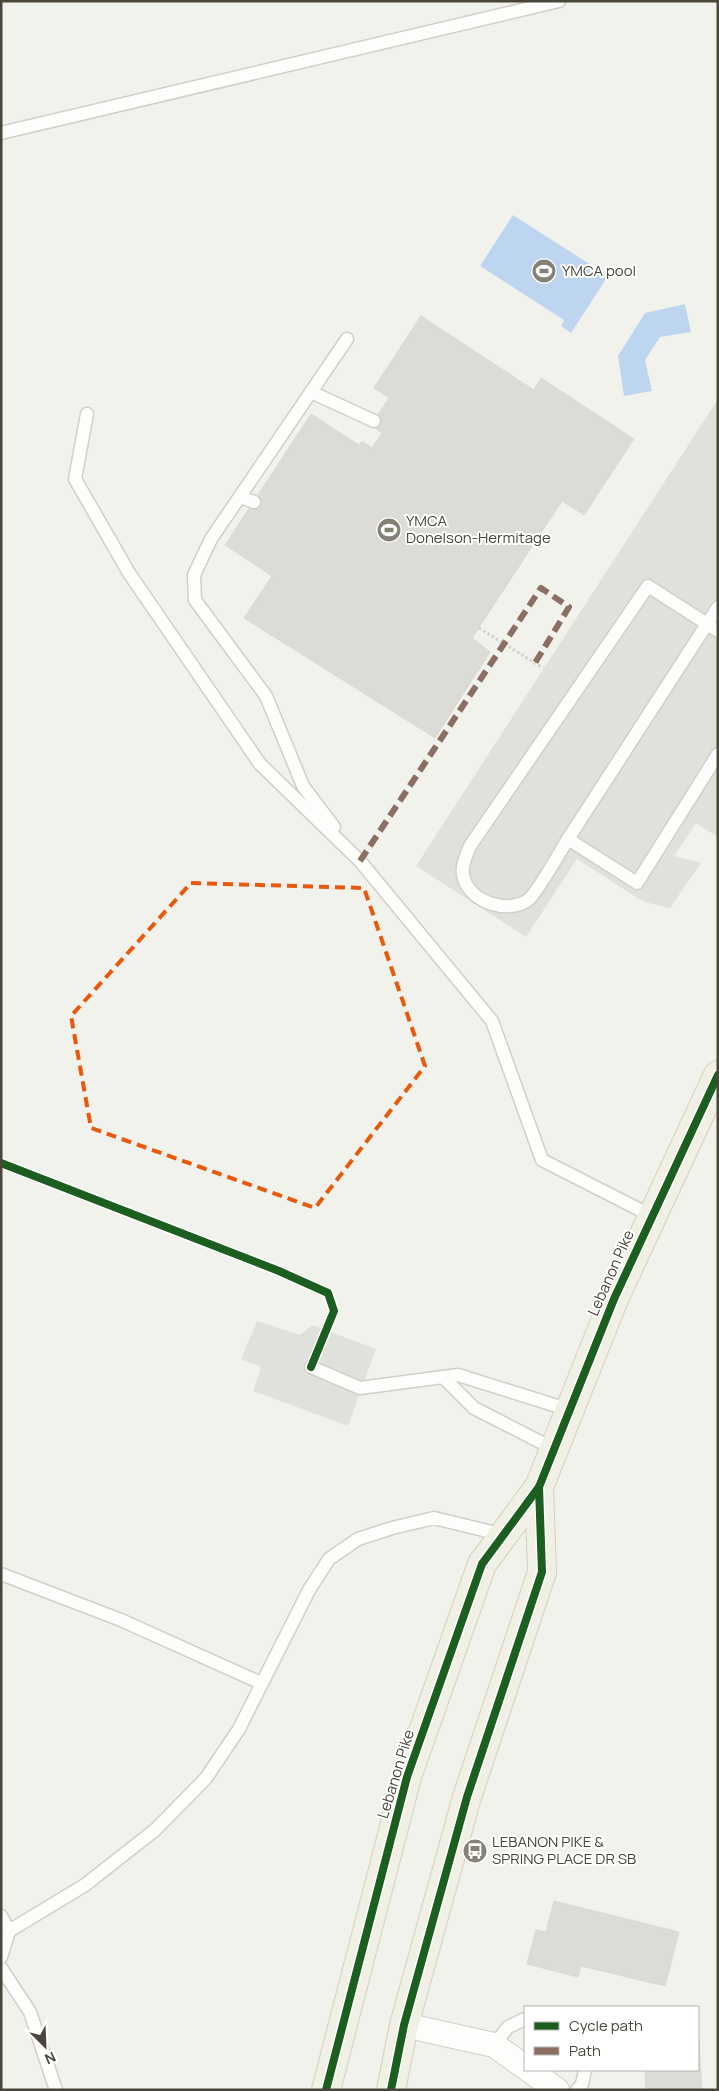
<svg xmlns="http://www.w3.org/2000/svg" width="719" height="2091" font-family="Manrope,sans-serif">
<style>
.parking{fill:#e1e1dc}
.water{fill:#bed5ef}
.building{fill:#dcdbd5;stroke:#dad9d3}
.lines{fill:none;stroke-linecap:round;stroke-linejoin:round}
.service-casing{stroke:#d0cfca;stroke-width:15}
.minor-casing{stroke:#d0cfca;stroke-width:26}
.primary-casing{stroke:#d4d0ba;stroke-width:30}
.path{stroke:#d2d2cb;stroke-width:3;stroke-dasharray:2.5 2.5;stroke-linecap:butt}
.service{stroke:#fdfdfc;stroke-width:12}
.minor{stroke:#fdfdfc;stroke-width:24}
.primary{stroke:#f1f0e5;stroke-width:28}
.quiet{stroke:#8d6e63;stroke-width:6;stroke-dasharray:12 6;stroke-linecap:butt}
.cycleway-casing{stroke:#fff;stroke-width:11}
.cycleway{stroke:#1b5e20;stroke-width:8}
.marked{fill:none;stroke:#e8590c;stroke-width:4;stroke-dasharray:10 6;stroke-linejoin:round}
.labels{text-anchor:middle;stroke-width:4;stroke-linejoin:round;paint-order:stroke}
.poi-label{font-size:15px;fill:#494538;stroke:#fff;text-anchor:start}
.street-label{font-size:15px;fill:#494538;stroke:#fff}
</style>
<rect width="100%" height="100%" fill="#f2f2ed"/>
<!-- parking -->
<g class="parking">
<path d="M718,399V832L716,836L696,823L674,856L701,863L670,908L644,902L577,859L526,937L416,866Z"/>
<path d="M257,1321L300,1335L312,1325L376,1349L348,1426L253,1391L261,1367L241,1359Z"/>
</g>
<!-- water -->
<g class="water">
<path d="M513,215L608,276L571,333L561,326L564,320L480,266Z"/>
<path d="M685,304L691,332L660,337L645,360L652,391L624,396L618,356L645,313Z"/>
</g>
<!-- building -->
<g class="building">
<path d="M421,316L534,390L541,378L634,439L584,515L562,501L472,638L490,652L435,738L244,618L272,576L225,545L311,414L359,445L362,441L372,448L382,433L371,425L389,398L374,388Z"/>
<path d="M554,1901L679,1932L665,1986L581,1966L578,1977L527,1964L536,1930L546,1932Z"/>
<path d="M698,2027L702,2090H646L645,2070H698Z"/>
</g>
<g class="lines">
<defs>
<g id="service">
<path d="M1,133L559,1"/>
<path d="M311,392L374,421"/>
<path d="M87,414L75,479L129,573L260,764L360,861L492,1021L542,1160L652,1216"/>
<path d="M240,497L254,502"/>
<path d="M718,631L648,586L470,846C466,856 460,868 464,879C472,903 508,914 528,900C536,895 561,850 568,839L637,883L718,754"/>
<path d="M334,827L303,786L266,696L195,600L194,575L211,539L347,339"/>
<path d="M568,839L718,607"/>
<path d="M311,1367L360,1388L458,1375L570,1410"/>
<path d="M443,1377L474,1408L554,1449"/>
<path d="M1,1574L121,1620L261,1683"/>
<path d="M1,1916L9,1931L85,1885L155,1830L206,1778L239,1729L309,1590L329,1559L358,1539L392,1528L434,1518L504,1535"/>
<path d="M1,1957L9,1931"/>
<path d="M1,1968L30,2012L56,2090"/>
<path d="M494,2045L508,2027L525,2019"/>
<path d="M577,2090L582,2084L585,2070"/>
</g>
<g id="minor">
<path d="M404,2025L494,2045L525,2067"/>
<path d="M529,2070L557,2090"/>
</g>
<g id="primary">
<path d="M326,2090L407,1777L482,1564L539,1487L614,1299L718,1075"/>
<path d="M391,2090L404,2025L467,1797L542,1572L539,1487"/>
</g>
</defs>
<!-- service casing -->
<use href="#service" class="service-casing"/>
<!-- minor casing -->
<use href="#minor" class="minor-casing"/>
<!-- primary casing -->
<use href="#primary" class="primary-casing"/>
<!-- path -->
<path class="path" d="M479,628L543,668"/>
<!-- service -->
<use href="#service" class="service"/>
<!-- minor -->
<use href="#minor" class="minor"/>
<!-- primary -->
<use href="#primary" class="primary"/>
<!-- quiet -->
<path class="quiet" d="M360,861L541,588L569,607L535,663"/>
<defs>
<g id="cycleway">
<path d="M1,1163L279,1271L328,1293L334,1311L311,1367"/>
<path d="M326,2090L407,1777L482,1564L539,1487L614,1299L718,1075"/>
<path d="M391,2090L404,2025L467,1797L542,1572L539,1487"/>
</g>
</defs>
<!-- cycleway casing -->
<use href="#cycleway" class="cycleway-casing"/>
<!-- cycleway -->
<use href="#cycleway" class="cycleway"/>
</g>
<!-- marked area -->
<path class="marked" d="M191,883L364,888L425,1066L315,1208L91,1128L71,1016Z"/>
<!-- icons -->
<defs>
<symbol id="stadium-disc" viewBox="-11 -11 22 22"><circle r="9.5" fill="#848277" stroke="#fff"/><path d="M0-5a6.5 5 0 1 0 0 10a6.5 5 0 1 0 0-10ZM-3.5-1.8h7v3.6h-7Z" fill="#fff"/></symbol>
<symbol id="bus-disc" viewBox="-11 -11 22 22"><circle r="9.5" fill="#848277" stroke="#fff"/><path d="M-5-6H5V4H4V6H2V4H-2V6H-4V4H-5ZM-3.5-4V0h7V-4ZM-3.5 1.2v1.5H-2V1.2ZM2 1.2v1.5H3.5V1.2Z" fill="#fff"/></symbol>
</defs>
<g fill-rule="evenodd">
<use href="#stadium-disc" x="530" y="257" width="28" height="28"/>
<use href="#stadium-disc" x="375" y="516" width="28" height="28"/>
<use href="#bus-disc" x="461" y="1837" width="28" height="28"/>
</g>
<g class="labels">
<!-- poi labels -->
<g class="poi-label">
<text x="562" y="276">YMCA pool</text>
<text x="406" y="526">YMCA<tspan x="406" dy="17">Donelson-Hermitage</tspan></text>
<text x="492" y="1847">LEBANON PIKE &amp;<tspan x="492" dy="17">SPRING PLACE DR SB</tspan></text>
</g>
<!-- street labels -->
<g class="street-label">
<text transform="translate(611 1273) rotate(-66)" y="5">Lebanon Pike</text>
<text transform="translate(396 1774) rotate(-73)" y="5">Lebanon Pike</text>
</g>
</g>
<!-- border -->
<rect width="719" height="2091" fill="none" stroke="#494538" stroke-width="5"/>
<!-- legend -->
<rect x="524" y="2006" width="175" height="65" fill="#ffffff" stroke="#b6b5af"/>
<rect x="534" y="2022" width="25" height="8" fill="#1b5e20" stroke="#b6b5af"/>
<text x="569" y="2031" font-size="15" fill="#494538">Cycle path</text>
<rect x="534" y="2047" width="25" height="8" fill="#8d6e63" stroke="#b6b5af"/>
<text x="569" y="2056" font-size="15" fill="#494538">Path</text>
<!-- north arrow -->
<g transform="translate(45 2046) rotate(156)" stroke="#ffffff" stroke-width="4" paint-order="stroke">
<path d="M0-4L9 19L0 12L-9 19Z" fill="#494538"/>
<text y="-8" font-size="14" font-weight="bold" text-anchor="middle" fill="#494538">N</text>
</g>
</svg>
